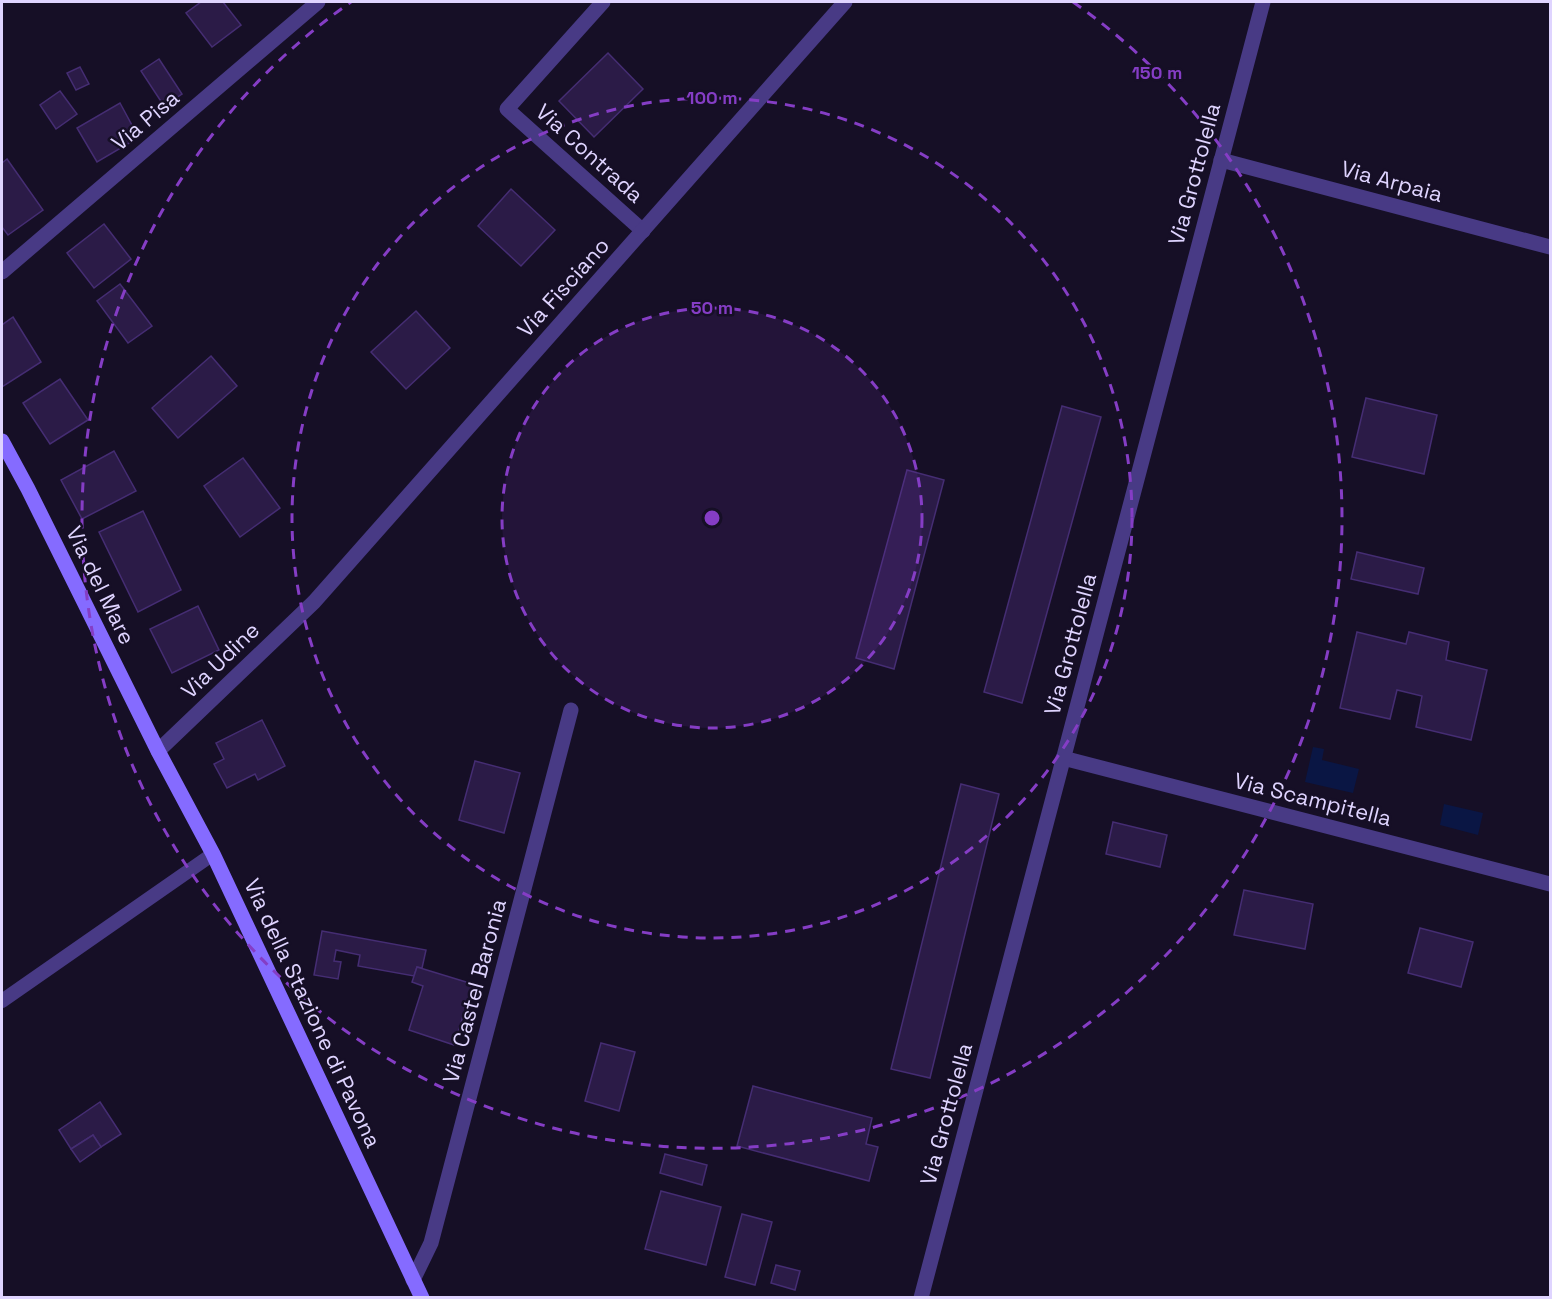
<svg xmlns="http://www.w3.org/2000/svg" width="1552" height="1299" font-family="'Space Grotesk',sans-serif">
<style>
.water{fill:#0a1644}
.building{fill:#2b1b47;stroke:#452d73;stroke-width:1.5}
.lines{fill:none;stroke-linecap:round;stroke-linejoin:round}
.service{stroke:#483a85;stroke-width:14}
.minor{stroke:#483a85;stroke-width:15}
.secondary{stroke:#856bff;stroke-width:15}
.ring{fill:none;stroke:#853dc5;stroke-width:3;stroke-dasharray:10 8}
.labels{text-anchor:middle;stroke-width:5;stroke-linejoin:round;paint-order:stroke}
.street-label{font-size:22px;fill:#dfd4ff;stroke:#160f26}
.centre{fill:#853dc5;stroke:#160f26;stroke-width:3}
.ring-label{font-size:18px;text-anchor:middle;font-weight:bold;fill:#853dc5;stroke:#160f26;stroke-width:5;stroke-linejoin:round;paint-order:stroke}
</style>
<rect width="100%" height="100%" fill="#160f26"/>
<!-- water -->
<g class="water">
<path d="M1313,747L1324,749L1322,760L1359,769L1353,793L1305,782Z"/>
<path d="M1444,804L1483,813L1478,835L1440,825Z"/>
</g>
<!-- building -->
<g class="building">
<path d="M201,2H223L241,25L212,47L186,13Z"/>
<path d="M608,53L643,89L594,137L559,101Z"/>
<path d="M159,59L182,94L164,106L141,71Z"/>
<path d="M80,67L89,84L76,90L67,73Z"/>
<path d="M60,91L77,114L56,129L40,105Z"/>
<path d="M120,103L134,129L126,133L131,142L97,162L77,128Z"/>
<path d="M7,159L43,210L8,235L2,227V163Z"/>
<path d="M511,189L555,230L521,266L478,226Z"/>
<path d="M104,224L131,259L94,288L67,253Z"/>
<path d="M120,284L152,326L128,343L97,301Z"/>
<path d="M416,311L450,348L406,389L371,352Z"/>
<path d="M13,317L41,362L2,387V325Z"/>
<path d="M211,356L237,386L178,438L152,408Z"/>
<path d="M60,379L88,420L50,444L23,403Z"/>
<path d="M1366,398L1437,415L1424,474L1352,457Z"/>
<path d="M1062,406L1101,417L1022,703L984,692Z"/>
<path d="M114,451L136,491L82,519L61,480Z"/>
<path d="M243,458L280,508L240,537L204,486Z"/>
<path d="M907,470L944,480L894,669L856,658Z"/>
<path d="M143,511L181,590L138,612L99,532Z"/>
<path d="M1357,552L1424,568L1418,594L1351,579Z"/>
<path d="M198,606L219,650L172,673L150,629Z"/>
<path d="M1357,632L1406,644L1409,632L1449,642L1446,660L1487,670L1471,740L1416,727L1422,696L1397,690L1390,719L1340,708Z"/>
<path d="M262,720L285,766L258,780L255,774L227,788L214,764L224,759L216,743Z"/>
<path d="M475,761L520,773L504,833L459,820Z"/>
<path d="M961,784L999,794L930,1078L891,1069Z"/>
<path d="M1113,822L1167,835L1160,867L1106,854Z"/>
<path d="M1244,890L1313,904L1305,949L1234,935Z"/>
<path d="M1420,928L1473,942L1461,987L1408,973Z"/>
<path d="M322,931L426,950L422,968L417,967L414,976L358,966L360,955L336,950L334,961L341,962L338,979L314,975Z"/>
<path d="M417,967L476,985L471,1001L468,1000L454,1045L409,1030L423,986L412,982Z"/>
<path d="M601,1043L635,1052L619,1111L585,1101Z"/>
<path d="M753,1086L872,1118L866,1144L878,1147L869,1181L737,1146Z"/>
<path d="M100,1102L121,1134L101,1147L93,1135L71,1149L59,1130Z"/>
<path d="M93,1135L101,1147L80,1162L71,1149Z"/>
<path d="M665,1154L707,1165L702,1185L660,1173Z"/>
<path d="M661,1191L721,1207L706,1265L645,1249Z"/>
<path d="M742,1214L772,1222L755,1285L725,1277Z"/>
<path d="M776,1265L800,1271L795,1290L771,1283Z"/>
</g>
<g class="lines">
<!-- service -->
<path class="service" d="M2,1001L213,854"/>
<!-- minor -->
<g class="minor">
<path d="M603,2L507,109L643,231"/>
<path d="M1221,160L1550,247"/>
<path d="M2,272L318,2"/>
<path d="M158,751L314,602L845,2"/>
<path d="M1063,758L1550,884"/>
<path d="M413,1280L431,1243L571,710"/>
<path d="M921,1298L1263,2"/>
</g>
<!-- secondary -->
<path class="secondary" d="M2,441L28,489L158,751L213,854L422,1298"/>
</g>
<!-- distance rings -->
<circle cx="712" cy="518" r="210" fill="#853dc5" fill-opacity=".12"/>
<g class="ring">
<circle cx="712" cy="518" r="210"/>
<circle cx="712" cy="518" r="420"/>
<path d="M1073 2A630 630 0 1 1 351 2"/>
</g>
<g class="labels">
<!-- street labels -->
<g class="street-label">
<text transform="translate(145 120) rotate(-40)" y="8">Via Pisa</text>
<text transform="translate(590 153) rotate(42)" y="8">Via Contrada</text>
<text transform="translate(1194 174) rotate(-75)" y="8">Via Grottolella</text>
<text transform="translate(1392 181) rotate(15)" y="8">Via Arpaia</text>
<text transform="translate(563 287) rotate(-48)" y="8">Via Fisciano</text>
<text transform="translate(101 585) rotate(64)" y="8">Via del Mare</text>
<text transform="translate(1070 644) rotate(-75)" y="8">Via Grottolella</text>
<text transform="translate(220 660) rotate(-44)" y="8">Via Udine</text>
<text transform="translate(1313 799) rotate(14)" y="8">Via Scampitella</text>
<text transform="translate(474 991) rotate(-75)" y="8">Via Castel Baronia</text>
<text transform="translate(313 1013) rotate(65)" y="8">Via della Stazione di Pavona</text>
<text transform="translate(946 1114) rotate(-75)" y="8">Via Grottolella</text>
</g>
</g>
<circle cx="712" cy="518" r="9" class="centre"/>
<g class="ring-label">
<text x="1157" y="79">150 m</text>
<text x="712" y="104">100 m</text>
<text x="712" y="314">50 m</text>
</g>
<!-- border -->
<rect width="1552" height="1299" fill="none" stroke="#dfd4ff" stroke-width="6"/>
</svg>
